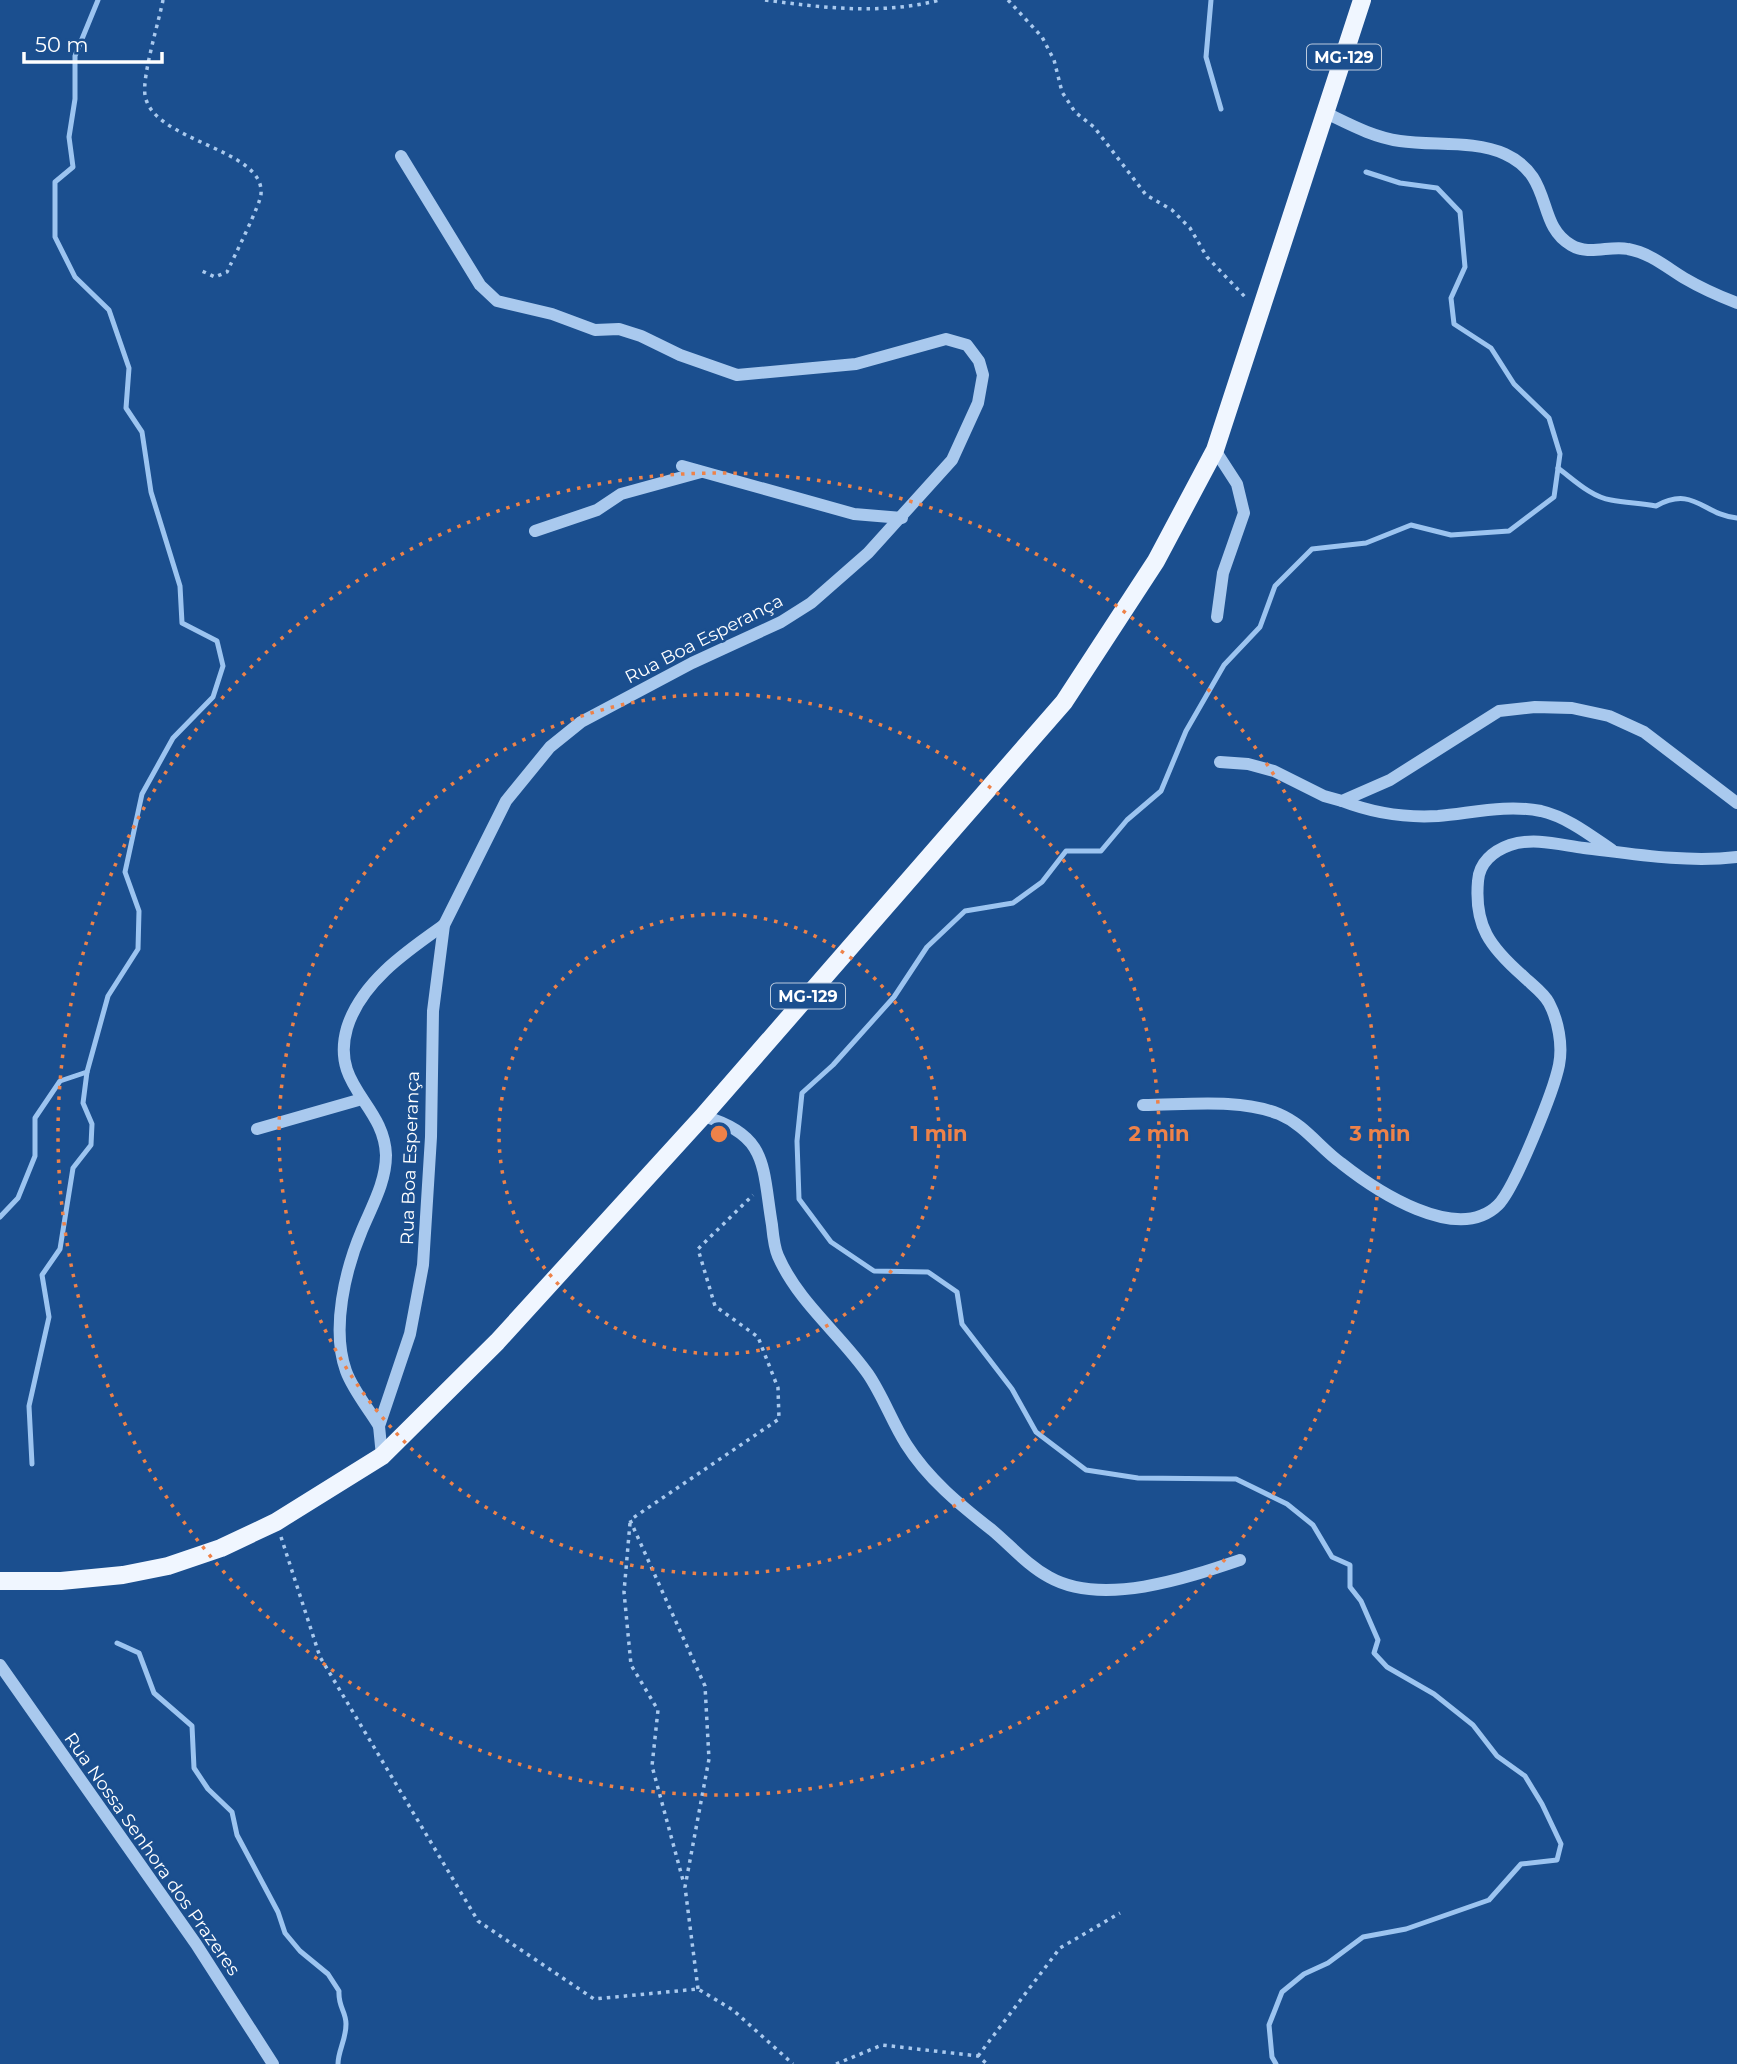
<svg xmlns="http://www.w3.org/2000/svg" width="1737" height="2064" font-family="Montserrat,sans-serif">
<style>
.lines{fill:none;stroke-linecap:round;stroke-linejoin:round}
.stream{stroke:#9cc4f0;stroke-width:5}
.path{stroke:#a9c9ee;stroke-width:3.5;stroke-dasharray:3.5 5;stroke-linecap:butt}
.minor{stroke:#a9c9ee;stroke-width:12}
.major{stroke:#f0f6ff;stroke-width:18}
.ring{fill:none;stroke:#ee8249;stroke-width:3.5;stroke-dasharray:3.5 7}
.labels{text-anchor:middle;stroke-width:5;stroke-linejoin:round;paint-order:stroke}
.shield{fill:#1b4f8f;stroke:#bbcadd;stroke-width:2}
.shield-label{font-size:16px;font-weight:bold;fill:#fff}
.street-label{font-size:18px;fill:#fff;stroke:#1b4f8f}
.centre{fill:#ee8249;stroke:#1b4f8f;stroke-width:3.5}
.ring-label{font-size:21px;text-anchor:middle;font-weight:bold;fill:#ee8249;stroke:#1b4f8f;stroke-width:5;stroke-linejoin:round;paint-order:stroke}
</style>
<rect width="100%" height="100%" fill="#1b4f8f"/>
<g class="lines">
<!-- stream -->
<g class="stream">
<path d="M1211,0L1206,57L1221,109"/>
<path d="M1558,468C1573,479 1591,497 1611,500C1626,503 1640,503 1656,506C1694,485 1703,515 1737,518"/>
<path d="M0,1217L18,1198L35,1156V1118L60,1081L87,1072L108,996L138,949L139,911L125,872L142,794L173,738L213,697L223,666L217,641L182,623L180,586L151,492L142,432L126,408L129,368L109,310L75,277L55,237V182L73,167L69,137L75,99V56L98,0"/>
<path d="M32,1464L29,1406L49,1317L42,1275L60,1249L73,1168L91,1145L92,1124L83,1103L87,1072"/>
<path d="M117,1643L139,1653L154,1693L192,1726L194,1768L208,1789L232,1812L237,1835L278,1912L285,1933L300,1951L328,1974L339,1991C338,2007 346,2011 346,2024C346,2040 338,2051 338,2064"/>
<path d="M1276,2064L1272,2057L1269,2025L1282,1992L1304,1974L1328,1963L1363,1937L1406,1929L1489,1900L1521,1864L1557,1860L1561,1844L1542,1804L1525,1776L1497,1756L1473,1725L1434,1694L1387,1667L1374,1653L1378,1640L1361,1601L1350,1587V1565L1332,1557L1313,1525L1287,1504L1236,1479L1138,1478L1086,1470L1036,1432L1012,1389L962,1324L957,1292L928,1272L874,1271L831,1242L799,1199L797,1141L802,1093L833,1065L894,997L927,947L965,911L1013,903L1042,882L1066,851H1101L1127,820L1161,791L1186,731L1224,665L1260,627L1275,586L1312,549L1366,543L1411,525L1451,535L1509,531L1554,497L1560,454L1549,418L1514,384L1491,348L1454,324L1451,298L1465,267L1460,212L1437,188L1400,183L1366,172"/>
</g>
<!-- path -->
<g class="path">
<path d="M163,0C159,21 142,76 145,95C152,142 265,148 261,194C261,203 233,259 227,272L215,277L202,271"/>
<path d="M765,0C825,8 881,15 940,0"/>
<path d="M1008,0L1042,37L1054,60L1062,92L1075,112L1094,127L1146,195L1172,210L1190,228L1207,257L1247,299"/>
<path d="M630,1523L624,1592L631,1665L658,1710L652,1766L684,1884"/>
<path d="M281,1537L320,1657L478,1921L594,1999L698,1989L733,2010L793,2064"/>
<path d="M698,1989L685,1887L709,1759L705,1686L630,1520L779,1419L778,1388L758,1337L715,1306L698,1249L753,1195"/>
<path d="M978,2056L1060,1948L1120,1913"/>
<path d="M836,2064L882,2045L978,2056L987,2064"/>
</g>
<!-- minor -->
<g class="minor">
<path d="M1326,113C1351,125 1373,137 1400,141C1433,146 1474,140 1505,154C1555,177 1535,224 1571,245C1589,256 1610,245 1628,249C1650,253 1666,267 1684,278C1701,288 1719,296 1737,303"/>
<path d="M1215,450L1237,484L1244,513L1223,573L1217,617"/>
<path d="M682,466L854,514L902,518"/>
<path d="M535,531L597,510L621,494L701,472"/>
<path d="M1220,762L1248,764L1274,771L1324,796L1342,801L1390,780L1499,711L1535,707L1572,708L1609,716L1644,732L1737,803"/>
<path d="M1342,801C1373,813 1404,818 1438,816C1472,813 1507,804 1541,811C1567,817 1590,835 1612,850"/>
<path d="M1143,1105C1185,1105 1239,1098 1279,1114C1305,1125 1319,1147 1341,1163C1375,1190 1457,1245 1498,1205C1515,1188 1554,1090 1559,1065C1563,1045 1558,1020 1549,1003C1544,993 1531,984 1523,976C1490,947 1474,926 1478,881C1479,863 1493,851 1510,845C1534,837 1561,845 1584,848C1633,854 1687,863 1737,857"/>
<path d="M703,1116C769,1135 762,1166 772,1225C773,1235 774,1247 778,1256C798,1302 840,1334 868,1374C883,1396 892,1422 906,1444C928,1479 960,1505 992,1530C1011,1546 1027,1565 1049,1577C1102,1607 1187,1578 1240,1560"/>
<path d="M257,1129L362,1099"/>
<path d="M379,1426C368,1408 353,1390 346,1371C331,1329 345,1270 362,1230C372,1206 386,1182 386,1155C384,1103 330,1087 347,1028C361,982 407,951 444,925"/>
<path d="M382,1456L379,1426L410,1334L423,1265L431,1137L433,1011L444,925L506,801L550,747L581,722L692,663L781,622L811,603L868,553L952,460L978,403L983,375L979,361L967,345L946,339L856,364L737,375L680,355L641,336L619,329L595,330L552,314L497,301L480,285L401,156"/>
<path d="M0,1665L196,1944L273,2064"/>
</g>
<!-- major -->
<path class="major" d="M0,1581H61L123,1575L168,1566L221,1548L276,1522L382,1456L497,1342L703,1116L1064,702L1156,561L1215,450L1362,0"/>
</g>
<!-- distance rings -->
<g class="ring">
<circle cx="719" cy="1134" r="220"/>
<circle cx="719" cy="1134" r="440"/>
<circle cx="719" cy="1134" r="661"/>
</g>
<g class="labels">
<!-- shield labels -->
<g class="shield">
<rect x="1307" y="44.5" width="74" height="25" rx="5"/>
<rect x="771" y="983.5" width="74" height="25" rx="5"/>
</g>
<g class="shield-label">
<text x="1344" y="63">MG-129</text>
<text x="808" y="1002">MG-129</text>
</g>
<!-- street labels -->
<g class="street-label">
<text transform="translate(704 639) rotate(-27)" y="6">Rua Boa Esperança</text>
<text transform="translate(410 1158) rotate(-88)" y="6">Rua Boa Esperança</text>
<text transform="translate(152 1854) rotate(55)" y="6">Rua Nossa Senhora dos Prazeres</text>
</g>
</g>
<circle cx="719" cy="1134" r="10" class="centre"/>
<g class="ring-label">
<text x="939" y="1141">1 min</text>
<text x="1159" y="1141">2 min</text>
<text x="1380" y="1141">3 min</text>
</g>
<!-- scale -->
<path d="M24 52v10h138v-10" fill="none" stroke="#ffffff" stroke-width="3.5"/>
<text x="35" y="52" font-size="21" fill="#ffffff" stroke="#1b4f8f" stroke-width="5" paint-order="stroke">50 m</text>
</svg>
